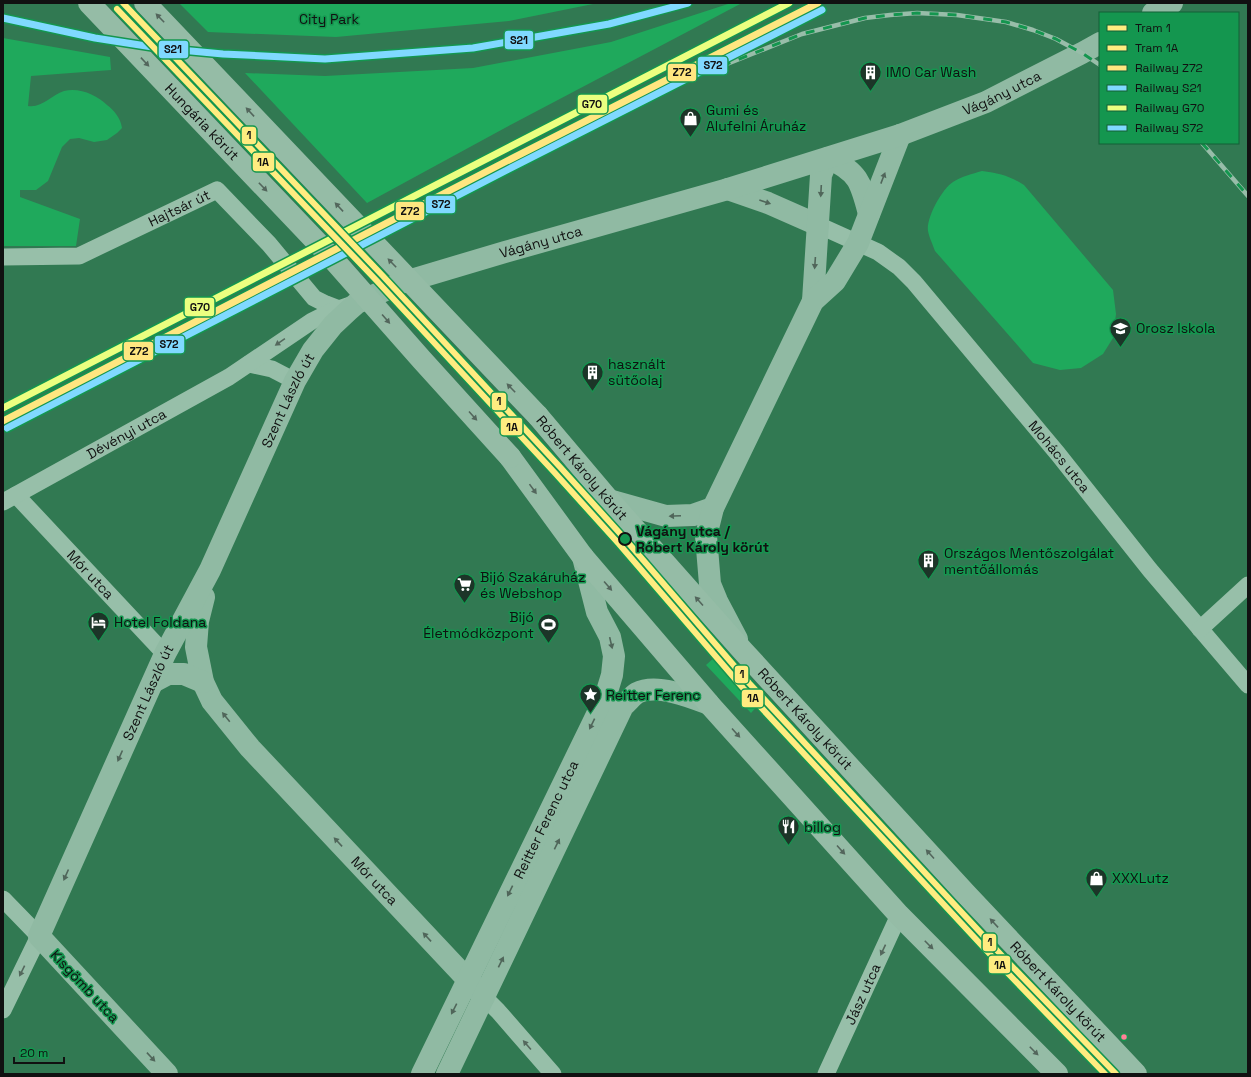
<svg xmlns="http://www.w3.org/2000/svg" width="1251" height="1077" font-family="'Space Grotesk',sans-serif">
<style>
.green{fill:#1fa95c}
.lines{fill:none;stroke-linecap:round;stroke-linejoin:round}
.street{stroke:#97bfa9;stroke-width:17}
.secondary{stroke:#90baa3;stroke-width:22}
.primary{stroke:#95bca6;stroke-width:22}
.rail-casing{stroke:#98bda9;stroke-width:4.5}
.rail{stroke:#14964f;stroke-width:3;stroke-dasharray:9;stroke-linecap:butt}
.primary-bridge{stroke:#95bca6;stroke-width:22}
.rail-1-casing{stroke:#14964f;stroke-width:10}
.rail-2-casing{stroke:#14964f;stroke-width:10}
.rail-3-casing{stroke:#14964f;stroke-width:10}
.rail-4-casing{stroke:#14964f;stroke-width:10}
.rail-1{stroke:#ffe680;stroke-width:7}
.rail-2{stroke:#80d9ff;stroke-width:7}
.rail-3{stroke:#ebff80;stroke-width:7}
.rail-4{stroke:#80d9ff;stroke-width:7}
.tram-1-casing{stroke:#14964f;stroke-width:9}
.tram-2-casing{stroke:#14964f;stroke-width:9}
.tram-1{stroke:#ffec80;stroke-width:6}
.tram-2{stroke:#ffec80;stroke-width:6}
.oneway{fill:#53665c}
.oneway2{fill:#50665a}
.oneway3{fill:#54685d}
.stop-dot{fill:#14964f;stroke:#111;stroke-width:2}
.bus-dot{fill:#ff8098;stroke:#14964f;stroke-width:1.5}
.labels{text-anchor:middle;stroke-width:3;stroke-linejoin:round;paint-order:stroke}
.park-label{font-size:14px;fill:#111;stroke:#14964f}
.poi-label{font-size:14px;fill:#111;stroke:#14964f;text-anchor:start}
.street-label{font-size:14px;fill:#111;stroke:#14964f}
.stop-label{font-size:14px;font-weight:bold;fill:#111;stroke:#14964f;text-anchor:start}
.line-badge{stroke:#14964f;stroke-width:1.5}
.pale-badge-label{font-size:11px;text-anchor:middle;font-weight:bold;fill:#111}
</style>
<rect width="100%" height="100%" fill="#317952"/>
<!-- green -->
<g class="green">
<path d="M179,3H598L509,21L336,37L208,32Z"/>
<path d="M731,3H742L503,129L367,203L245,73L325,76L473,68L611,42Z"/>
<path d="M3,38L110,57L111,70L31,76L28,106C43,108 51,95 64,91C79,87 97,95 107,105C114,110 121,119 122,128L117,133L107,140L94,142L79,138L70,139L62,147L48,181L36,190H20V197L80,219L76,246H3Z"/>
<path d="M982,171C999,173 1010,176 1024,185L1113,290L1116,314L1113,338L1103,354L1081,368L1060,370L1033,363L935,251C933,245 929,237 928,231C926,218 942,189 953,182C962,176 972,174 982,171Z"/>
<path d="M716,656L759,704L751,713L706,665Z"/>
</g>
<g class="lines">
<!-- street -->
<g class="street">
<path id="s1" d="M818,225L878,252L899,267L914,282L1058,454L1150,570L1248,685"/>
<path id="s2" d="M3,257L79,256L217,190L269,244L314,298L326,304L339,309"/>
<path d="M249,364L272,369L295,381"/>
<path id="s3" d="M16,495L165,654"/>
<path id="s4" d="M3,502L229,377L312,321L330,312L353,304"/>
<path d="M1200,629L1248,585"/>
<path d="M3,899L39,936L3,1010"/>
<path d="M484,997L498,1011L553,1074"/>
<path id="s5" d="M826,1074L899,915"/>
</g>
<!-- secondary -->
<g class="secondary">
<path d="M1153,13L1172,3"/>
<path d="M828,158C859,172 861,183 869,214"/>
<path d="M728,189L768,203L818,225"/>
<path d="M813,301L821,175L828,158"/>
<path d="M609,500L666,516L693,515L713,508"/>
<path id="s6" d="M204,597L198,621L196,647L203,682L212,701L250,748L484,997"/>
<path d="M737,639L717,601L710,584L706,536L713,508L813,301L835,281L858,243L900,135"/>
<path d="M153,682L168,674H184L203,682"/>
<path id="s7" d="M167,1074L39,936L165,654L210,570L295,381L313,350L333,325L349,310L357,303L401,283L505,252L728,189L900,135L986,102L1082,53L1100,43"/>
<path id="s8" d="M422,1074L605,698L612,675L614,656L610,637L597,612L583,557"/>
<path d="M447,1074L623,706C628,702 632,696 637,693C656,683 691,697 709,704"/>
</g>
<!-- primary -->
<g class="primary">
<path id="s9" d="M89,3L332,258"/>
<path d="M145,3L366,235"/>
<path id="s10" d="M538,416L609,500L743,651L966,894L1136,1074"/>
<path d="M510,457L583,557L709,704L899,915L1057,1074"/>
</g>
<defs>
<g id="rail">
<path d="M722,66L802,34L865,18L890,15L917,13L957,15L1006,22L1033,30L1056,39L1082,53L1100,65"/>
<path d="M1202,143L1248,196"/>
</g>
</defs>
<!-- rail casing -->
<use href="#rail" class="rail-casing"/>
<!-- rail -->
<use href="#rail" class="rail"/>
<!-- primary-bridge -->
<g class="primary-bridge">
<path d="M366,235L538,416"/>
<path d="M332,258L422,360L510,457"/>
</g>
<defs>
<path id="rail-1" d="M3,421L503,163L818,3"/>
<path id="rail-2" d="M3,18L95,38L159,48L223,54L325,59L473,48L609,24L688,3"/>
<path id="rail-3" d="M3,408C265,274 527,137 789,3"/>
<path id="rail-4" d="M7,428L507,170L822,10"/>
</defs>
<!-- rail-1 casing -->
<use href="#rail-1" class="rail-1-casing"/>
<!-- rail-2 casing -->
<use href="#rail-2" class="rail-2-casing"/>
<!-- rail-3 casing -->
<use href="#rail-3" class="rail-3-casing"/>
<!-- rail-4 casing -->
<use href="#rail-4" class="rail-4-casing"/>
<!-- rail-1 -->
<use href="#rail-1" class="rail-1"/>
<!-- rail-2 -->
<use href="#rail-2" class="rail-2"/>
<!-- rail-3 -->
<use href="#rail-3" class="rail-3"/>
<!-- rail-4 -->
<use href="#rail-4" class="rail-4"/>
<defs>
<path id="tram-1" d="M123,3L382,275L560,467L625,539L749,683L1005,959L1116,1074"/>
<path id="tram-2" d="M117,9L376,280L554,472L619,544L743,688L999,964L1105,1074"/>
</defs>
<!-- tram-1 casing -->
<use href="#tram-1" class="tram-1-casing"/>
<!-- tram-2 casing -->
<use href="#tram-2" class="tram-2-casing"/>
<!-- tram-1 -->
<use href="#tram-1" class="tram-1"/>
<!-- tram-2 -->
<use href="#tram-2" class="tram-2"/>
</g>
<!-- one-way arrows -->
<defs><path id="oneway-solid" d="M-6-.8H1V-3.2L6.5 0L1 3.2V.8H-6Z"/></defs>
<g class="oneway">
<use href="#oneway-solid" transform="translate(160 18) rotate(-134)"/>
<use href="#oneway-solid" transform="translate(145 62) rotate(47)"/>
<use href="#oneway-solid" transform="translate(250 112) rotate(-133)"/>
<use href="#oneway-solid" transform="translate(263 187) rotate(46)"/>
<use href="#oneway-solid" transform="translate(339 207) rotate(-133)"/>
<use href="#oneway-solid" transform="translate(392 263) rotate(-134)"/>
<use href="#oneway-solid" transform="translate(386 319) rotate(49)"/>
<use href="#oneway-solid" transform="translate(511 388) rotate(-134)"/>
<use href="#oneway-solid" transform="translate(473 416) rotate(48)"/>
<use href="#oneway-solid" transform="translate(533 489) rotate(54)"/>
<use href="#oneway-solid" transform="translate(608 586) rotate(49)"/>
<use href="#oneway-solid" transform="translate(699 601) rotate(-132)"/>
<use href="#oneway-solid" transform="translate(736 733) rotate(48)"/>
<use href="#oneway-solid" transform="translate(841 850) rotate(48)"/>
<use href="#oneway-solid" transform="translate(930 854) rotate(-132)"/>
<use href="#oneway-solid" transform="translate(994 923) rotate(-133)"/>
<use href="#oneway-solid" transform="translate(929 945) rotate(45)"/>
<use href="#oneway-solid" transform="translate(1034 1051) rotate(45)"/>
</g>
<g class="oneway2">
<use href="#oneway-solid" transform="translate(883 178) rotate(-69)"/>
<use href="#oneway-solid" transform="translate(821 191) rotate(93)"/>
<use href="#oneway-solid" transform="translate(765 202) rotate(19)"/>
<use href="#oneway-solid" transform="translate(815 263) rotate(94)"/>
<use href="#oneway-solid" transform="translate(675 516) rotate(178)"/>
<use href="#oneway-solid" transform="translate(611 643) rotate(77)"/>
<use href="#oneway-solid" transform="translate(226 717) rotate(-129)"/>
<use href="#oneway-solid" transform="translate(592 724) rotate(116)"/>
<use href="#oneway-solid" transform="translate(120 756) rotate(114)"/>
<use href="#oneway-solid" transform="translate(338 842) rotate(-133)"/>
<use href="#oneway-solid" transform="translate(557 844) rotate(-64)"/>
<use href="#oneway-solid" transform="translate(66 875) rotate(114)"/>
<use href="#oneway-solid" transform="translate(510 891) rotate(116)"/>
<use href="#oneway-solid" transform="translate(427 937) rotate(-133)"/>
<use href="#oneway-solid" transform="translate(501 962) rotate(-64)"/>
<use href="#oneway-solid" transform="translate(454 1009) rotate(117)"/>
<use href="#oneway-solid" transform="translate(151 1057) rotate(47)"/>
</g>
<g class="oneway3">
<use href="#oneway-solid" transform="translate(280 342) rotate(145)"/>
<use href="#oneway-solid" transform="translate(883 950) rotate(115)"/>
<use href="#oneway-solid" transform="translate(22 971) rotate(116)"/>
<use href="#oneway-solid" transform="translate(527 1045) rotate(-131)"/>
</g>
<!-- icons -->
<defs>
<symbol id="building-pin" viewBox="-11 -11 22 30"><path d="M0 17L-7.5 6A9.5 9.5 0 1 1 7.5 6Z" fill="#1c3528" stroke="#14964f"/><path d="M-4-6H4V6H1V3H-1V6H-4ZM-2.5-4.3h1.7v1.8h-1.7ZM.8-4.3h1.7v1.8H.8ZM-2.5-1h1.7V.8h-1.7ZM.8-1h1.7V.8H.8Z" fill="#fff"/></symbol>
<symbol id="shop-pin" viewBox="-11 -11 22 30"><path d="M0 17L-7.5 6A9.5 9.5 0 1 1 7.5 6Z" fill="#1c3528" stroke="#14964f"/><path d="M-5-2.5h2.3a2.7 3.5 0 0 1 5.4 0H5L5.5 6h-11ZM-1.5-2.5h3a1.5 2.3 0 0 0-3 0Z" fill="#fff"/></symbol>
<symbol id="school-pin" viewBox="-11 -11 22 30"><path d="M0 17L-7.5 6A9.5 9.5 0 1 1 7.5 6Z" fill="#1c3528" stroke="#14964f"/><path d="M0-5L7-2L0 1L-7-2ZM-4 1L0 2.5L4 1V4Q0 6-4 4Z" fill="#fff"/></symbol>
<symbol id="supermarket-pin" viewBox="-11 -11 22 30"><path d="M0 17L-7.5 6A9.5 9.5 0 1 1 7.5 6Z" fill="#1c3528" stroke="#14964f"/><path d="M-6-5.5h2.5l.6 2H6L4.5 2H-2.5L-4.4-4H-6ZM-1.5 3.2a1.3 1.3 0 1 0 .1 0ZM3 3.2a1.3 1.3 0 1 0 .1 0Z" fill="#fff"/></symbol>
<symbol id="hotel-pin" viewBox="-11 -11 22 30"><path d="M0 17L-7.5 6A9.5 9.5 0 1 1 7.5 6Z" fill="#1c3528" stroke="#14964f"/><path d="M-6-4.5h1.5V1H6V5H4.5V3h-9V5H-6ZM-4 0a1.8 1.8 0 1 1 3.6 0ZM.5 0V-2.5h3Q6-2.5 6 0Z" fill="#fff"/></symbol>
<symbol id="stadium-pin" viewBox="-11 -11 22 30"><path d="M0 17L-7.5 6A9.5 9.5 0 1 1 7.5 6Z" fill="#1c3528" stroke="#14964f"/><path d="M0-5a6.5 5 0 1 0 0 10a6.5 5 0 1 0 0-10ZM-3.5-1.8h7v3.6h-7Z" fill="#fff"/></symbol>
<symbol id="sight-pin" viewBox="-11 -11 22 30"><path d="M0 17L-7.5 6A9.5 9.5 0 1 1 7.5 6Z" fill="#1c3528" stroke="#14964f"/><path d="M0-6L1.8-2.2L6-1.7L2.9 1.2L3.7 5.4L0 3.3L-3.7 5.4L-2.9 1.2L-6-1.7L-1.8-2.2Z" fill="#fff"/></symbol>
<symbol id="restaurant-pin" viewBox="-11 -11 22 30"><path d="M0 17L-7.5 6A9.5 9.5 0 1 1 7.5 6Z" fill="#1c3528" stroke="#14964f"/><path d="M-5-6h1v4h1v-4h1v4h1v-4h1v5L-1.5 .5V6h-2V.5L-5-1ZM5-6V6H3V1.5H1.5Q1.5-4 5-6Z" fill="#fff"/></symbol>
</defs>
<g fill-rule="evenodd">
<use href="#building-pin" x="858" y="60" width="25" height="34"/>
<use href="#shop-pin" x="678" y="106" width="25" height="34"/>
<use href="#school-pin" x="1108" y="316" width="25" height="34"/>
<use href="#building-pin" x="580" y="360" width="25" height="34"/>
<use href="#building-pin" x="916" y="548" width="25" height="34"/>
<use href="#supermarket-pin" x="452" y="572" width="25" height="34"/>
<use href="#hotel-pin" x="86" y="610" width="25" height="34"/>
<use href="#stadium-pin" x="536" y="612" width="25" height="34"/>
<use href="#sight-pin" x="578" y="682" width="25" height="34"/>
<use href="#restaurant-pin" x="776" y="814" width="25" height="34"/>
<use href="#shop-pin" x="1084" y="866" width="25" height="34"/>
</g>
<!-- markers -->
<circle class="stop-dot" cx="625" cy="539" r="6"/>
<circle class="bus-dot" cx="1124" cy="1037" r="3.5"/>
<g class="labels">
<!-- park labels -->
<g class="park-label">
<text x="329" y="24">City Park</text>
</g>
<!-- poi labels -->
<g class="poi-label">
<text x="886" y="77">IMO Car Wash</text>
<text x="706" y="115">Gumi és<tspan x="706" dy="16">Alufelni Áruház</tspan></text>
<text x="1136" y="333">Orosz Iskola</text>
<text x="608" y="369">használt<tspan x="608" dy="16">sütőolaj</tspan></text>
<text x="944" y="558">Országos Mentőszolgálat<tspan x="944" dy="16">mentőállomás</tspan></text>
<text x="480" y="582">Bijó Szakáruház<tspan x="480" dy="16">és Webshop</tspan></text>
<text x="534" y="622" text-anchor="end">Bijó<tspan x="534" dy="16">Életmódközpont</tspan></text>
<text x="114" y="627">Hotel Foldana</text>
<text x="606" y="700">Reitter Ferenc</text>
<text x="804" y="832">billog</text>
<text x="1112" y="883">XXXLutz</text>
</g>
<!-- street labels -->
<g class="street-label">
<text dy="5" stroke="none"><textPath href="#s7" startOffset="1579">Vágány utca</textPath></text>
<text dy="5" stroke="none"><textPath href="#s9" startOffset="164">Hungária körút</textPath></text>
<text dy="5" stroke="none"><textPath href="#s2" startOffset="187">Hajtsár út</textPath></text>
<text dy="5" stroke="none"><textPath href="#s7" startOffset="1094">Vágány utca</textPath></text>
<text dy="5" stroke="none"><textPath href="#s7" startOffset="779">Szent László út</textPath></text>
<text dy="5" stroke="none"><textPath href="#s4" startOffset="141">Dévényi utca</textPath></text>
<text dy="5" stroke="none"><textPath href="#s1" startOffset="340">Mohács utca</textPath></text>
<text dy="5" stroke="none"><textPath href="#s10" startOffset="68">Róbert Károly körút</textPath></text>
<text dy="5" stroke="none"><textPath href="#s3" startOffset="109">Mór utca</textPath></text>
<text dy="5" stroke="none"><textPath href="#s7" startOffset="455">Szent László út</textPath></text>
<text dy="5" stroke="none"><textPath href="#s10" startOffset="404">Róbert Károly körút</textPath></text>
<text dy="5" stroke="none"><textPath href="#s8" startOffset="283">Reitter Ferenc utca</textPath></text>
<text dy="5" stroke="none"><textPath href="#s6" startOffset="350">Mór utca</textPath></text>
<text transform="translate(85 986) rotate(47)" y="5">Kisgömb utca</text>
<text dy="5" stroke="none"><textPath href="#s10" startOffset="776">Róbert Károly körút</textPath></text>
<text dy="5" stroke="none"><textPath href="#s5" startOffset="88">Jász utca</textPath></text>
</g>
<!-- stop labels -->
<g class="stop-label">
<text x="636" y="536">Vágány utca /<tspan x="636" dy="16">Róbert Károly körút</tspan></text>
</g>
</g>
<g class="line-badge">
<rect x="504" y="30" width="30" height="20" rx="4" fill="#80d9ff"/>
<rect x="158" y="40" width="31" height="19" rx="4" fill="#80d9ff"/>
<rect x="697" y="56" width="31" height="19" rx="4" fill="#80d9ff"/>
<rect x="667" y="63" width="30" height="19" rx="4" fill="#ffe680"/>
<rect x="577" y="94" width="31" height="20" rx="4" fill="#ebff80"/>
<rect x="241" y="126" width="16" height="19" rx="4" fill="#ffec80"/>
<rect x="252" y="152" width="23" height="20" rx="4" fill="#ffec80"/>
<rect x="425" y="195" width="31" height="19" rx="4" fill="#80d9ff"/>
<rect x="395" y="201" width="30" height="20" rx="4" fill="#ffe680"/>
<rect x="184" y="297" width="31" height="20" rx="4" fill="#ebff80"/>
<rect x="154" y="335" width="31" height="19" rx="4" fill="#80d9ff"/>
<rect x="123" y="341" width="31" height="20" rx="4" fill="#ffe680"/>
<rect x="491" y="392" width="16" height="19" rx="4" fill="#ffec80"/>
<rect x="500" y="417" width="23" height="19" rx="4" fill="#ffec80"/>
<rect x="734" y="665" width="15" height="19" rx="4" fill="#ffec80"/>
<rect x="741" y="689" width="23" height="19" rx="4" fill="#ffec80"/>
<rect x="982" y="933" width="15" height="19" rx="4" fill="#ffec80"/>
<rect x="988" y="955" width="23" height="19" rx="4" fill="#ffec80"/>
</g>
<g class="pale-badge-label">
<text x="519" y="44">S21</text>
<text x="173" y="53">S21</text>
<text x="713" y="69">S72</text>
<text x="682" y="76">Z72</text>
<text x="592" y="108">G70</text>
<text x="249" y="139">1</text>
<text x="263" y="166">1A</text>
<text x="441" y="208">S72</text>
<text x="410" y="215">Z72</text>
<text x="200" y="311">G70</text>
<text x="169" y="348">S72</text>
<text x="139" y="355">Z72</text>
<text x="499" y="405">1</text>
<text x="512" y="431">1A</text>
<text x="742" y="678">1</text>
<text x="753" y="702">1A</text>
<text x="990" y="946">1</text>
<text x="1000" y="969">1A</text>
</g>
<!-- border -->
<rect width="1251" height="1077" fill="none" stroke="#111111" stroke-width="8"/>
<!-- legend -->
<rect x="1099" y="12" width="140" height="132" fill="#14964f" stroke="#136136"/>
<rect x="1107" y="25" width="20" height="6" fill="#ffec80" stroke="#136136"/>
<text x="1135" y="32" font-size="12" fill="#111111">Tram 1</text>
<rect x="1107" y="45" width="20" height="6" fill="#ffec80" stroke="#136136"/>
<text x="1135" y="52" font-size="12" fill="#111111">Tram 1A</text>
<rect x="1107" y="65" width="20" height="6" fill="#ffe680" stroke="#136136"/>
<text x="1135" y="72" font-size="12" fill="#111111">Railway Z72</text>
<rect x="1107" y="85" width="20" height="6" fill="#80d9ff" stroke="#136136"/>
<text x="1135" y="92" font-size="12" fill="#111111">Railway S21</text>
<rect x="1107" y="105" width="20" height="6" fill="#ebff80" stroke="#136136"/>
<text x="1135" y="112" font-size="12" fill="#111111">Railway G70</text>
<rect x="1107" y="125" width="20" height="6" fill="#80d9ff" stroke="#136136"/>
<text x="1135" y="132" font-size="12" fill="#111111">Railway S72</text>
<!-- scale -->
<path d="M14 1057v6h50v-6" fill="none" stroke="#111111" stroke-width="2"/>
<text x="20" y="1057" font-size="12" fill="#111111" stroke="#14964f" stroke-width="3" paint-order="stroke">20 m</text>
</svg>
